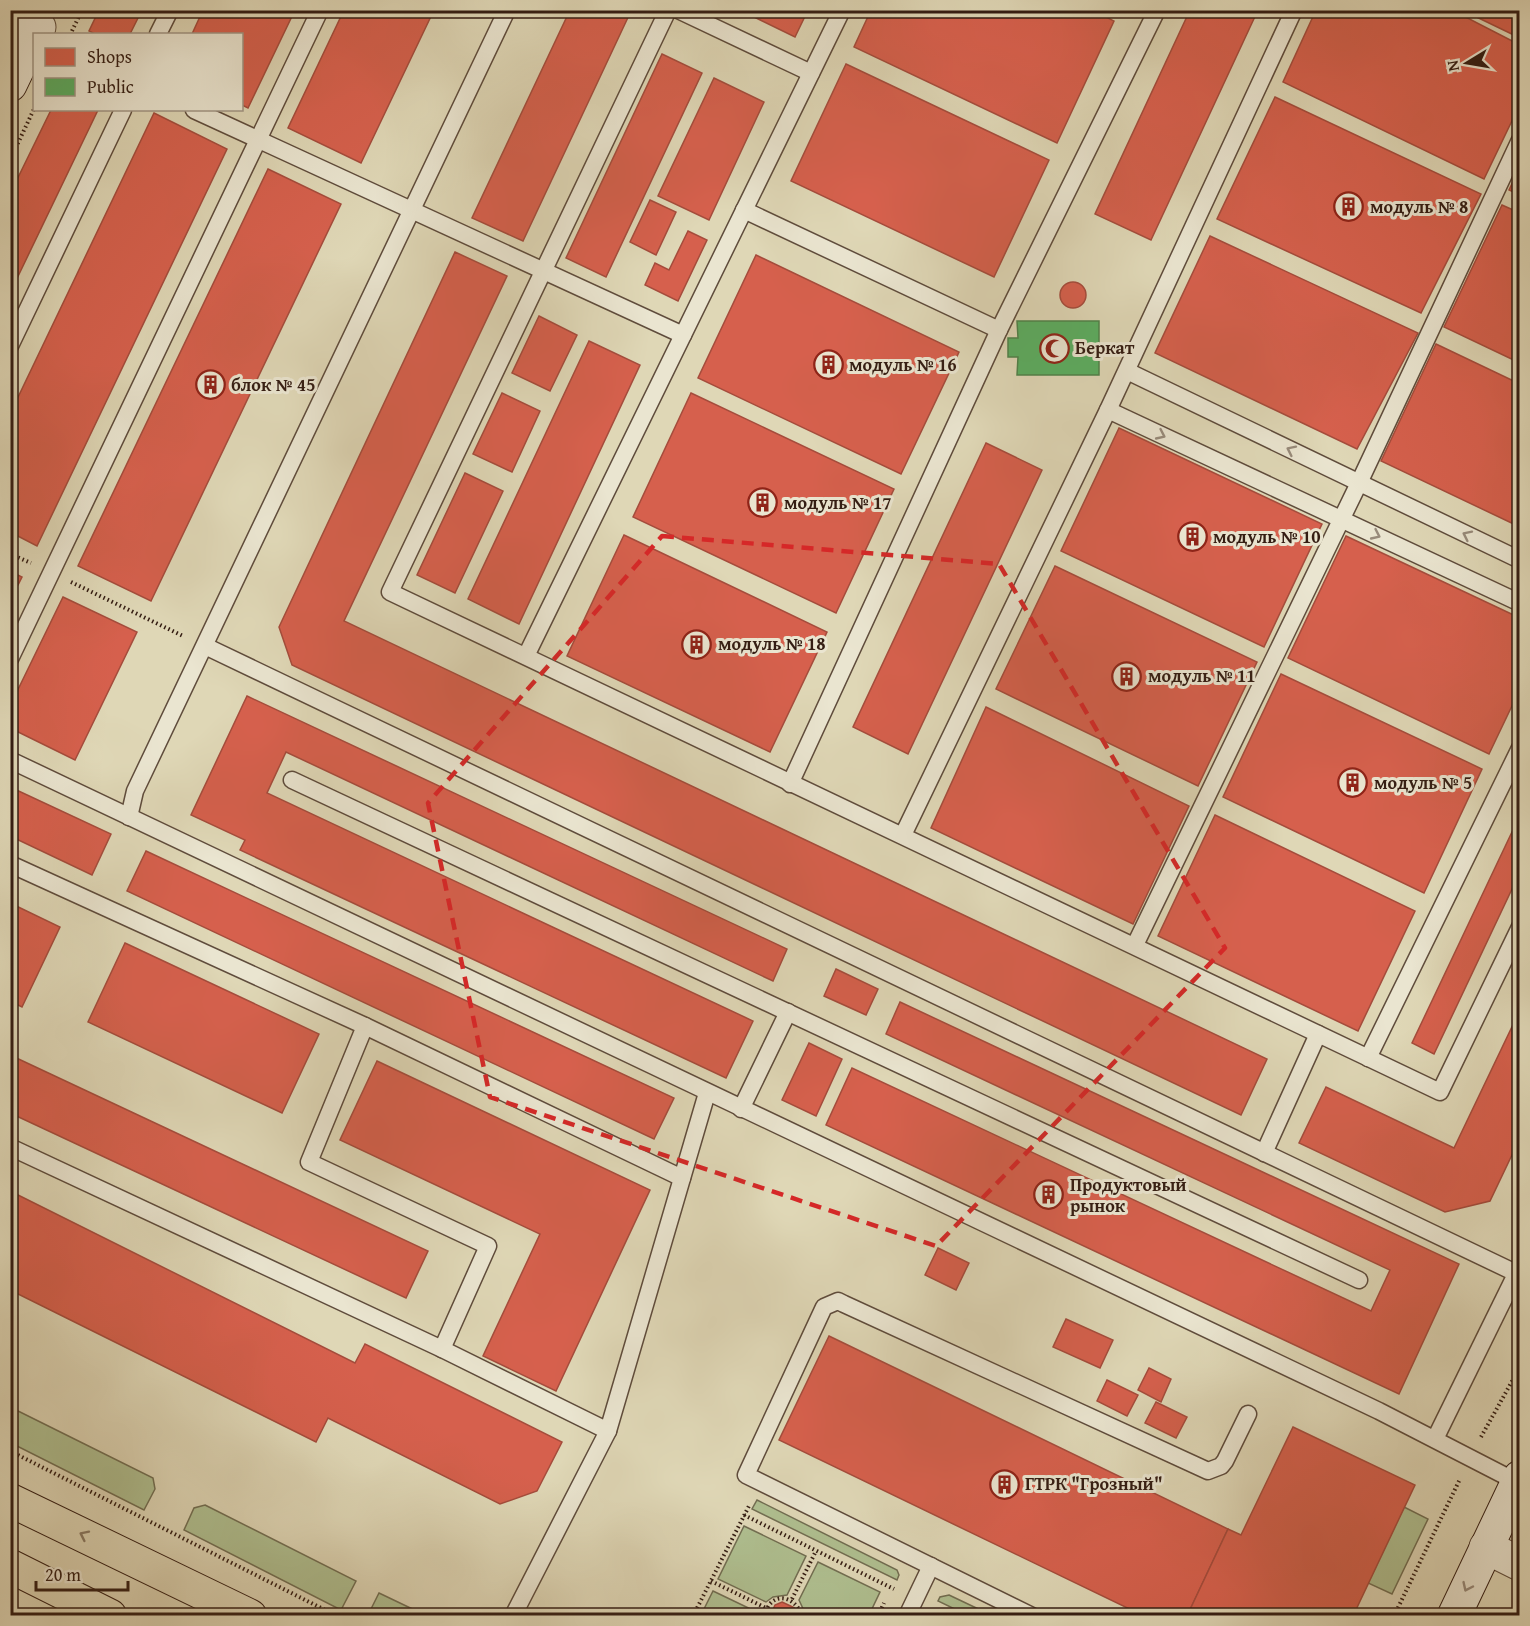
<svg xmlns="http://www.w3.org/2000/svg" width="1530" height="1626" font-family="'Gentium Book Plus',serif">
<style>
.green{fill:#afbf90;stroke:#726e52;stroke-width:1.5}
.shops{fill:#d6604d;stroke:#a54c3c;stroke-width:1.5}
.public{fill:#5aae61;stroke:#4f824a;stroke-width:1.5}
.lines{fill:none;stroke-linecap:round;stroke-linejoin:round}
.lane-casing{stroke:#5f4c3c;stroke-width:19}
.street-casing{stroke:#5f4c3c;stroke-width:35}
.secondary-casing{stroke:#341d13;stroke-width:35}
.primary-casing{stroke:#341d13;stroke-width:35}
.path{stroke:#341d13;stroke-width:4;stroke-dasharray:1.5 3;stroke-linecap:butt}
.lane{stroke:#eae5d0;stroke-width:16}
.street{stroke:#eae5d0;stroke-width:33}
.secondary{stroke:#eae5d0;stroke-width:33}
.primary{stroke:#dfd7b6;stroke-width:33}
.oneway{stroke:#988b7b}
.oneway2{stroke:#8a7a64}
.marked{fill:none;stroke:#d62828;stroke-width:4.5;stroke-dasharray:12 8;stroke-linejoin:round}
.labels{text-anchor:middle;stroke-width:6;stroke-linejoin:round;paint-order:stroke}
.poi-label{font-size:18px;font-weight:bold;fill:#341d13;stroke:#eae5d0;text-anchor:start}
</style>
<rect width="100%" height="100%" fill="#dfd7b6"/>
<filter id="stains"><feTurbulence type="fractalNoise" baseFrequency=".00333" numOctaves="4"/><feColorMatrix values="0 0 0 0 .2 0 0 0 0 .09 0 0 0 0 .02 0 0 0 .5 -.17"/></filter>
<radialGradient id="worn" r=".72"><stop offset=".6" stop-color="#630" stop-opacity="0"/><stop offset="1" stop-color="#630" stop-opacity=".3"/></radialGradient>
<!-- green -->
<g class="green">
<path d="M10,1407L153,1478L155,1489L144,1510L11,1443Z"/>
<path d="M757,1500L897,1570L899,1575L897,1580L752,1509Z"/>
<path d="M205,1505L356,1581L341,1610L184,1530L194,1508Z"/>
<path d="M1404,1507L1428,1519L1392,1594L1368,1583Z"/>
<path d="M744,1526L806,1556L787,1595L773,1597L766,1602L718,1579Z"/>
<path d="M818,1562L880,1592L869,1615H806L799,1600Z"/>
<path d="M713,1591L761,1614V1615H701Z"/>
<path d="M379,1593L425,1615H368Z"/>
<path d="M949,1595L991,1615H967L938,1601L940,1597Z"/>
</g>
<!-- shops -->
<g class="shops">
<path d="M99,10H142L130,34H95L89,31Z"/>
<path d="M203,10H295L248,108L242,105V34H192Z"/>
<path d="M344,10H434L361,163L288,128Z"/>
<path d="M570,10L631,11L523,241L472,218Z"/>
<path d="M747,10H808L795,37L746,13Z"/>
<path d="M871,10H1092L1114,21L1057,143L854,47Z"/>
<path d="M1190,10H1258L1151,240L1095,214Z"/>
<path d="M1316,10H1452L1520,45V104L1484,179L1283,82Z"/>
<path d="M1462,10H1520V38Z"/>
<path d="M662,54L702,73L606,277L566,258Z"/>
<path d="M846,64L1049,160L994,277L791,181Z"/>
<path d="M714,78L764,102L709,220L658,196Z"/>
<path d="M1275,97L1481,194L1421,313L1217,219Z"/>
<path d="M51,110H98L10,293V194Z"/>
<path d="M154,113L227,149L37,546L10,532V414Z"/>
<path d="M1520,167V195L1509,190Z"/>
<path d="M268,169L341,204L151,601L78,566Z"/>
<path d="M650,200L676,212L656,255L630,242Z"/>
<path d="M1502,205L1520,213V363L1444,327Z"/>
<path d="M688,231L707,240L678,301L645,285L655,263L669,270Z"/>
<path d="M1210,236L1418,333L1357,449L1155,353Z"/>
<path d="M455,252L507,276L344,621L1267,1059L1241,1115L292,665L279,627Z"/>
<path d="M756,255L959,352L901,474L698,378Z"/>
<circle cx="1073" cy="295" r="13"/>
<path d="M539,316L577,335L550,391L512,373Z"/>
<path d="M589,341L640,365L519,624L468,599Z"/>
<path d="M1436,344L1520,384V527L1381,461Z"/>
<path d="M502,393L540,411L512,472L473,454Z"/>
<path d="M691,393L894,489L836,613L633,517Z"/>
<path d="M1119,428L1322,524L1264,647L1061,551Z"/>
<path d="M986,443L1042,470L908,754L853,727Z"/>
<path d="M465,473L503,491L455,593L417,575Z"/>
<path d="M624,535L827,632L770,752L567,656Z"/>
<path d="M1346,536L1520,618V689L1489,754L1288,658Z"/>
<path d="M1055,566L1257,662L1198,786L996,689Z"/>
<path d="M10,571L22,577L10,601Z"/>
<path d="M63,597L137,632L75,760L10,728V706Z"/>
<path d="M1281,674L1482,769L1424,893L1223,797Z"/>
<path d="M247,696L787,949L773,981L286,752L267,793L753,1021L726,1078L240,850L245,840L191,815Z"/>
<path d="M986,707L1189,806L1133,924L931,828Z"/>
<path d="M10,787L111,834L92,875L10,836Z"/>
<path d="M1215,815L1415,911L1358,1031L1158,936Z"/>
<path d="M1520,815V872L1434,1054L1412,1043Z"/>
<path d="M146,851L674,1098L654,1139L127,891Z"/>
<path d="M10,903L60,927L22,1007L10,1001Z"/>
<path d="M125,943L319,1034L282,1113L88,1022Z"/>
<path d="M836,969L878,989L866,1015L824,996Z"/>
<path d="M900,1002L1459,1264L1399,1394L826,1125L852,1068L1371,1311L1390,1270L886,1034Z"/>
<path d="M1520,1010V1138L1490,1201L1445,1212L1299,1143L1326,1087L1454,1148Z"/>
<path d="M809,1043L842,1059L816,1116L782,1100Z"/>
<path d="M10,1055L428,1251L406,1298L10,1113Z"/>
<path d="M377,1061L650,1190L556,1391L483,1356L540,1234L340,1140Z"/>
<path d="M10,1191L355,1363L365,1344L562,1442L537,1491L500,1504L328,1418L316,1442L10,1290Z"/>
<path d="M938,1248L969,1263L956,1290L925,1275Z"/>
<path d="M1066,1319L1113,1340L1100,1368L1053,1347Z"/>
<path d="M829,1336L1228,1529L1187,1616H1144L779,1440Z"/>
<path d="M1149,1368L1171,1379L1161,1402L1138,1390Z"/>
<path d="M1107,1380L1138,1395L1127,1416L1097,1401Z"/>
<path d="M1156,1402L1187,1417L1176,1438L1145,1423Z"/>
<path d="M1293,1427L1415,1485L1353,1616H1187L1228,1529L1241,1535Z"/>
<path d="M782,1602L795,1608L798,1616H770L775,1605Z"/>
</g>
<!-- public -->
<path class="public" d="M1017,321H1099V375H1017L1018,357H1008V338H1018Z"/>
<g class="lines">
<defs>
<g id="lane">
<path d="M668,10L390,592L1440,1092L1520,927"/>
<path d="M678,10L811,73"/>
<path d="M158,34L170,10"/>
<path d="M194,110L683,335"/>
<path d="M744,210L999,330"/>
<path d="M10,346L123,110"/>
<path d="M1127,371L1520,560"/>
<path d="M1108,410L1520,603"/>
<path d="M205,646L1520,1275"/>
<path d="M526,656L842,10"/>
<path d="M10,659L320,10"/>
<path d="M10,760L1379,1411L1517,1482"/>
<path d="M292,780L1359,1280"/>
<path d="M790,784L999,330L1157,10"/>
<path d="M129,817L135,791L507,10"/>
<path d="M903,835L1108,410L1294,10"/>
<path d="M10,864L365,1026L682,1178"/>
<path d="M1135,945L1359,483L1520,140"/>
<path d="M365,1026L309,1162L488,1246L442,1349"/>
<path d="M1368,1058L1520,748"/>
<path d="M741,1109L788,1012"/>
<path d="M10,1147L442,1349L608,1431"/>
<path d="M1264,1153L1318,1034"/>
<path d="M1435,1439L1520,1266"/>
<path d="M513,1616L608,1431L707,1093"/>
<path d="M907,1616L931,1566"/>
<path d="M1032,1616L746,1475L824,1307L838,1301L844,1304L1208,1471L1221,1466L1225,1461L1248,1414"/>
</g>
<g id="street">
<path d="M10,14L39,27"/>
<path d="M1486,1547L1520,1564"/>
</g>
<g id="secondary">
<path d="M10,85L34,35"/>
<path d="M1454,1616L1520,1477"/>
</g>
<g id="primary">
<path d="M10,1500L250,1616"/>
<path d="M10,1566L110,1616"/>
</g>
</defs>
<!-- lane casing -->
<use href="#lane" class="lane-casing"/>
<!-- street casing -->
<use href="#street" class="street-casing"/>
<!-- secondary casing -->
<use href="#secondary" class="secondary-casing"/>
<!-- primary casing -->
<use href="#primary" class="primary-casing"/>
<!-- path -->
<g class="path">
<path d="M72,31L82,10"/>
<path d="M10,160L34,109"/>
<path d="M10,554L31,563"/>
<path d="M71,582L183,636"/>
<path d="M1481,1437L1520,1367"/>
<path d="M10,1451L337,1616"/>
<path d="M744,1515L894,1589"/>
<path d="M711,1581L766,1608"/>
<path d="M792,1599L816,1551"/>
<path d="M935,1610L947,1616"/>
<path d="M693,1616L750,1504"/>
<path d="M765,1616C769,1591 795,1594 802,1616"/>
<path d="M878,1616L884,1603"/>
<path d="M1394,1616L1460,1479"/>
</g>
<!-- lane -->
<use href="#lane" class="lane"/>
<!-- street -->
<use href="#street" class="street"/>
<!-- secondary -->
<use href="#secondary" class="secondary"/>
<!-- primary -->
<use href="#primary" class="primary"/>
</g>
<!-- one-way arrows -->
<defs><path id="oneway-chevron" d="M-2-3.5L2.5 0L-2 3.5" fill="none" stroke-width="1.6" stroke-linecap="round" stroke-linejoin="round" transform="scale(1.5)"/></defs>
<g class="oneway">
<use href="#oneway-chevron" transform="translate(1161 435) rotate(25)"/>
<use href="#oneway-chevron" transform="translate(1291 450) rotate(-154)"/>
<use href="#oneway-chevron" transform="translate(1376 535) rotate(25)"/>
<use href="#oneway-chevron" transform="translate(1467 535) rotate(-154)"/>
<use href="#oneway-chevron" transform="translate(1467 1587) rotate(115)"/>
</g>
<use class="oneway2" href="#oneway-chevron" transform="translate(84 1535) rotate(-154)"/>
<!-- marked area -->
<path class="marked" d="M662,536L999,564L1225,948L936,1246L490,1097L428,803Z"/>
<!-- icons -->
<defs>
<symbol id="building-ring" viewBox="-11 -11 22 22"><circle r="9.5" fill="#eae5d0" stroke="#8f2418" stroke-width="1.5"/><path d="M-4-6H4V6H1V3H-1V6H-4ZM-2.5-4.3h1.7v1.8h-1.7ZM.8-4.3h1.7v1.8H.8ZM-2.5-1h1.7V.8h-1.7ZM.8-1h1.7V.8H.8Z" fill="#8f2418"/></symbol>
<symbol id="mosque-ring" viewBox="-11 -11 22 22"><circle r="9.5" fill="#eae5d0" stroke="#8f2418" stroke-width="1.5"/><path d="M3.5-4.9A6 6 0 1 0 3.5 4.9A5 5 0 1 1 3.5-4.9Z" fill="#8f2418"/></symbol>
</defs>
<g fill-rule="evenodd">
<use href="#building-ring" x="1332" y="190" width="33" height="33"/>
<use href="#mosque-ring" x="1038" y="332" width="33" height="33"/>
<use href="#building-ring" x="812" y="348" width="33" height="33"/>
<use href="#building-ring" x="194" y="368" width="33" height="33"/>
<use href="#building-ring" x="746" y="486" width="33" height="33"/>
<use href="#building-ring" x="1176" y="520" width="33" height="33"/>
<use href="#building-ring" x="680" y="628" width="33" height="33"/>
<use href="#building-ring" x="1110" y="660" width="33" height="33"/>
<use href="#building-ring" x="1336" y="766" width="33" height="33"/>
<use href="#building-ring" x="1032" y="1178" width="33" height="33"/>
<use href="#building-ring" x="988" y="1468" width="33" height="33"/>
</g>
<g class="labels">
<!-- poi labels -->
<g class="poi-label">
<text x="1370" y="213">модуль № 8</text>
<text x="1075" y="354">Беркат</text>
<text x="849" y="371">модуль № 16</text>
<text x="231" y="391">блок № 45</text>
<text x="784" y="509">модуль № 17</text>
<text x="1213" y="543">модуль № 10</text>
<text x="718" y="650">модуль № 18</text>
<text x="1148" y="682">модуль № 11</text>
<text x="1374" y="789">модуль № 5</text>
<text x="1070" y="1191">Продуктовый<tspan x="1070" dy="21">рынок</tspan></text>
<text x="1025" y="1490">ГТРК "Грозный"</text>
</g>
</g>
<!-- margin -->
<rect width="1530" height="1626" fill="none" stroke="#dfd7b6" stroke-width="36"/>
<rect x="12" y="12" width="1506" height="1602" fill="none" stroke="#341d13" stroke-width="3"/>
<rect x="18" y="18" width="1494" height="1590" fill="none" stroke="#341d13" stroke-width="1.5"/>
<!-- legend -->
<rect x="33" y="33" width="210" height="78" fill="#eae5d0" stroke="#a19584" stroke-width="1.5"/>
<rect x="45" y="48" width="30" height="18" fill="#d6604d" stroke="#a19584" stroke-width="1.5"/>
<text x="87" y="63" font-size="18" fill="#341d13">Shops</text>
<rect x="45" y="78" width="30" height="18" fill="#5aae61" stroke="#a19584" stroke-width="1.5"/>
<text x="87" y="93" font-size="18" fill="#341d13">Public</text>
<!-- north arrow -->
<g transform="translate(1467 63) rotate(259)" stroke="#eae5d0" stroke-width="4.5" paint-order="stroke">
<path d="M0-4.5L10 22L0 15L-10 22Z" fill="#341d13"/>
<text y="-9" font-size="16" font-weight="bold" text-anchor="middle" fill="#341d13">N</text>
</g>
<!-- scale -->
<path d="M36 1581v9h92v-9" fill="none" stroke="#341d13" stroke-width="3"/>
<text x="45" y="1581" font-size="18" fill="#341d13" stroke="#eae5d0" stroke-width="4.5" paint-order="stroke">20 m</text>
<rect width="100%" height="100%" filter="url(#stains)"/>
<rect width="100%" height="100%" fill="url(#worn)"/>
</svg>
